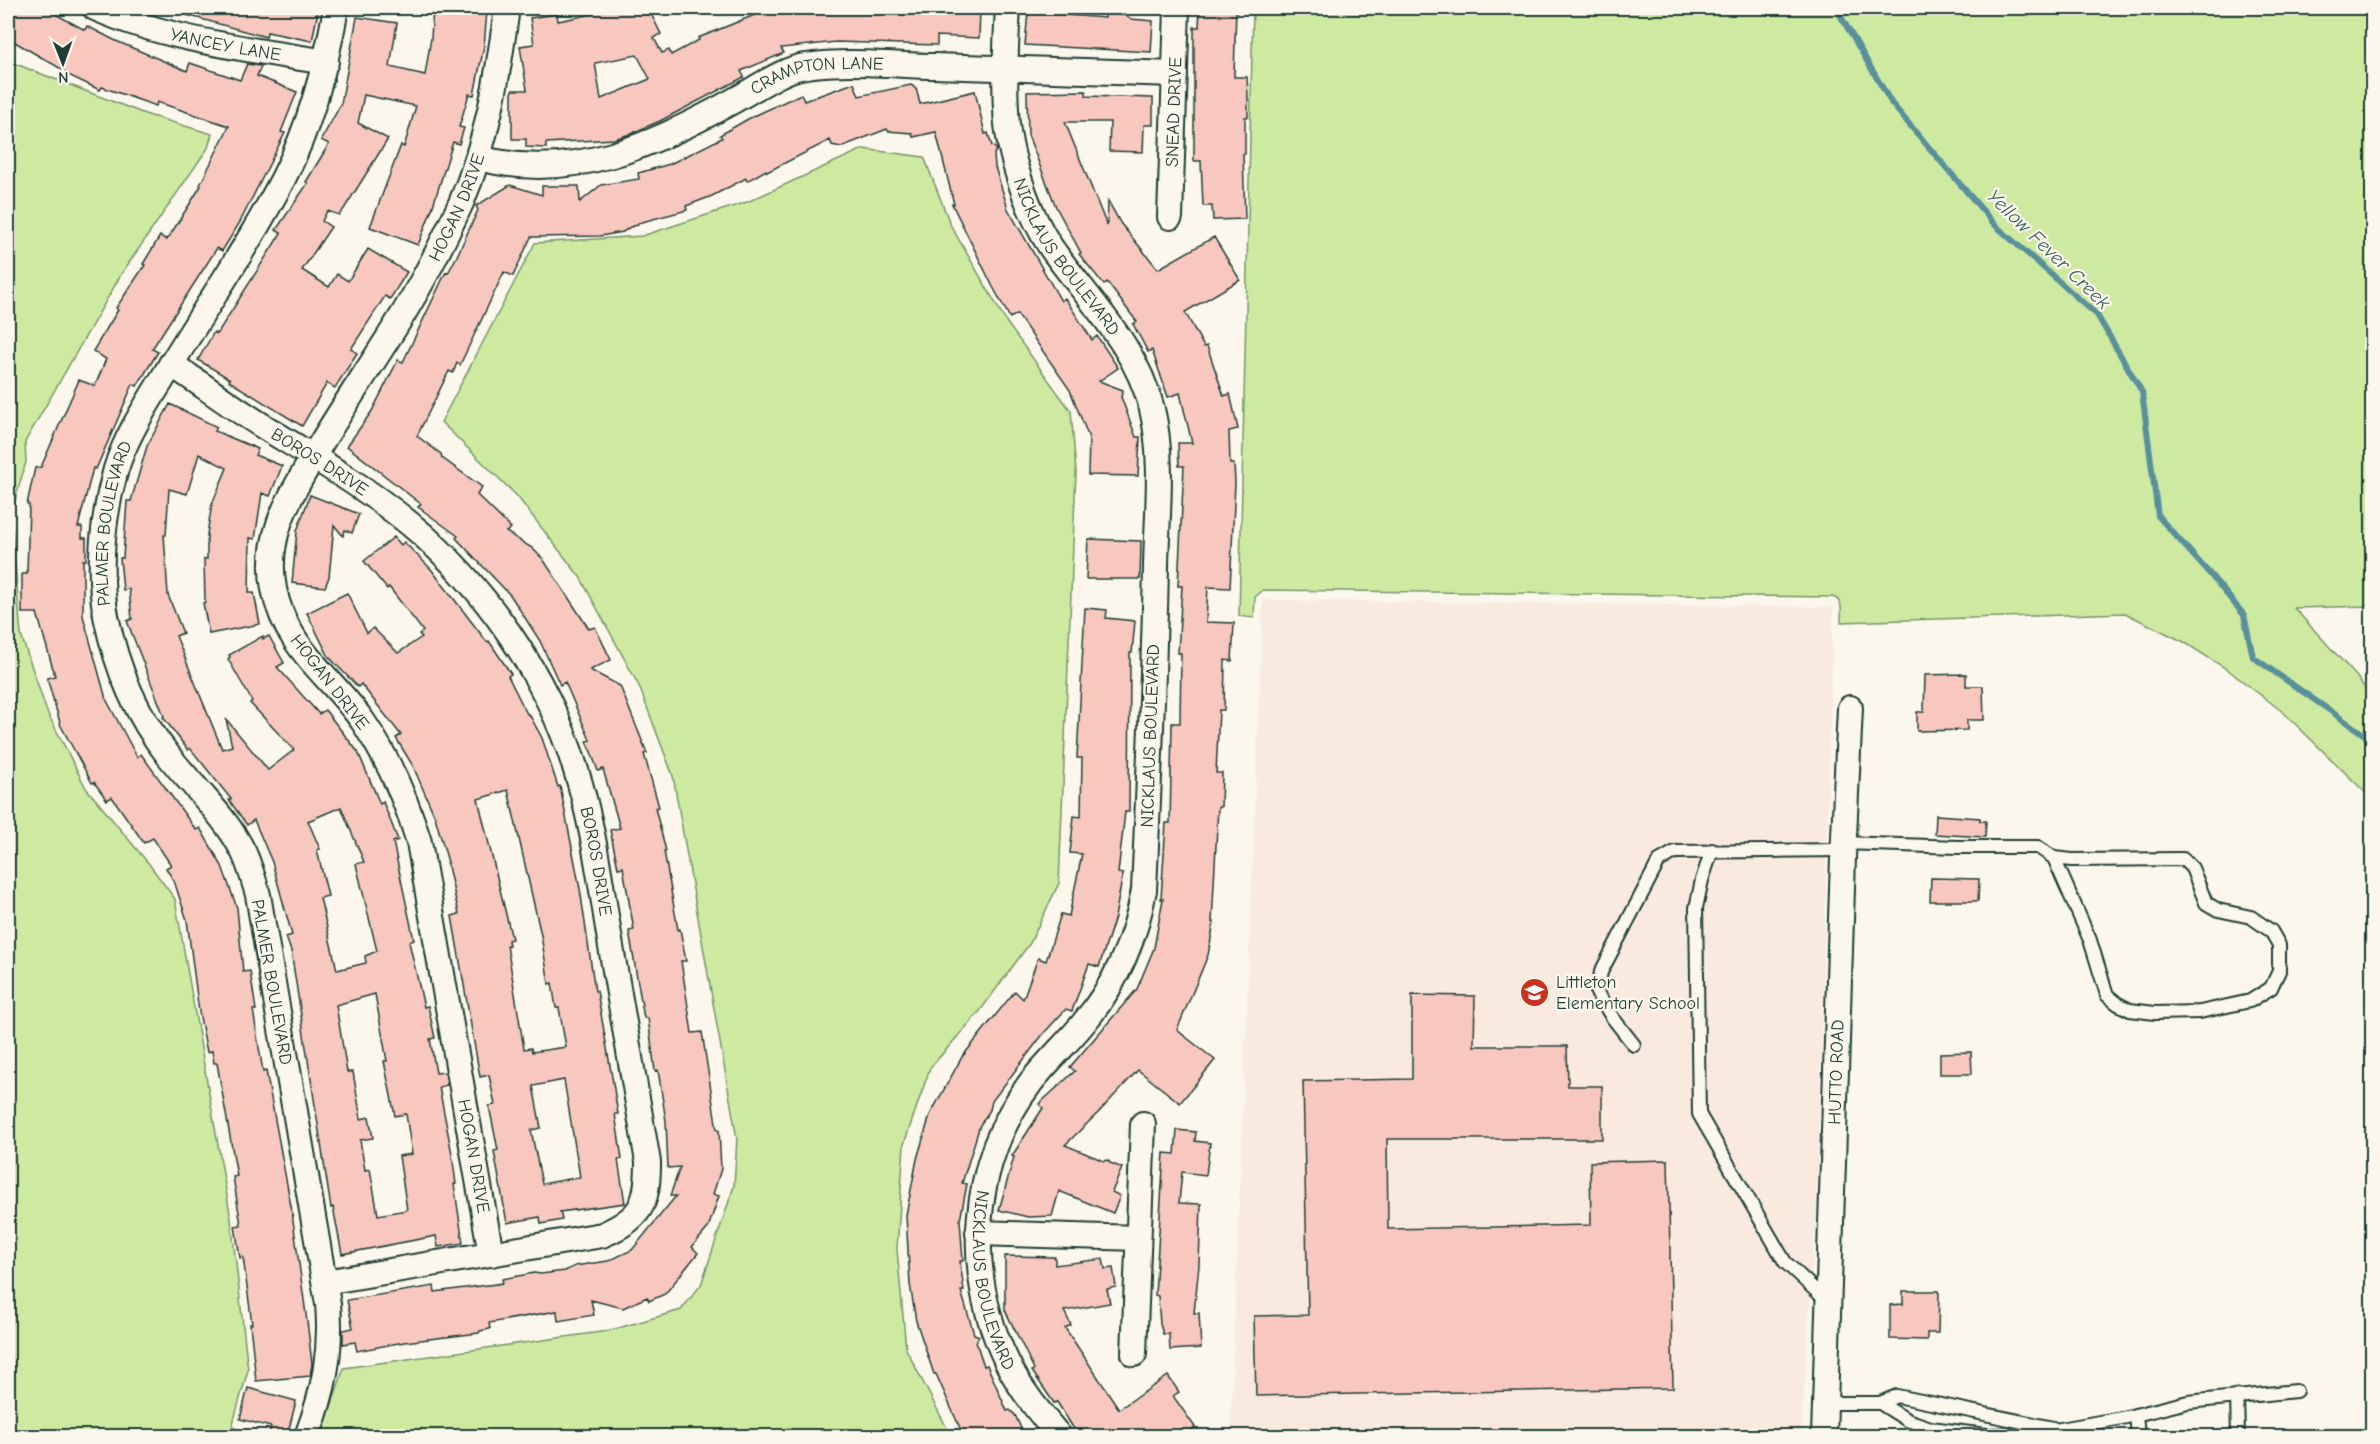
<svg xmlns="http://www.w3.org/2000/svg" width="2380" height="1444" font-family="'Comic Neue',sans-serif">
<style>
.built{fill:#fae9de}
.green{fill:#ceeaa1;stroke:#76946a;stroke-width:1.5}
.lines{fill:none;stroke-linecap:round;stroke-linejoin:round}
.stream{stroke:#5a909c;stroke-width:6}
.building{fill:#f8c8bf;stroke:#1f3d34;stroke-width:1.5;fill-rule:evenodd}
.service-casing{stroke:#1f3d34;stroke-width:16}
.minor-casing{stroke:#1f3d34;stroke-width:28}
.service{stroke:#fbf7ec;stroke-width:12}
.minor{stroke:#fbf7ec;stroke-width:24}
.labels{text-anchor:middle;stroke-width:4.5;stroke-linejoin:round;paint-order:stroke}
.street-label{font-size:18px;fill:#1f3d34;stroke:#fbf7ec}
.poi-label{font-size:18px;fill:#1f3d34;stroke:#fbf7ec;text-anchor:start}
.water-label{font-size:20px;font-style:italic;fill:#38605f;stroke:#fbf7ec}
</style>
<rect width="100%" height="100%" fill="#fbf7ec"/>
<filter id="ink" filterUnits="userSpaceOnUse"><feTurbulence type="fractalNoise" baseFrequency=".0167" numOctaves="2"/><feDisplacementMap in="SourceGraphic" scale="12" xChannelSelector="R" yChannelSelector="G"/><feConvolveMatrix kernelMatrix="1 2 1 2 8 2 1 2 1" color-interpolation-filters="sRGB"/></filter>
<g filter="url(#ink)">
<!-- built -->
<path class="built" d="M1263,600L1833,607L1817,1197L1801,1436H1230Z"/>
<!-- green -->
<g class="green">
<path d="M1253,8H2372V606L2294,608L2357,677L2372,698V799L2283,712L2228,670L2184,642L2125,613L1841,622C1841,612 1844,601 1833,597L1263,590L1255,597L1254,618L1239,616Z"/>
<path d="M8,61L145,114L212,134L208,148L122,273L25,442L26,462L11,514L21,635L47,712L86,788L149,864L175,899L231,1219L248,1370L232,1427L257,1436H8Z"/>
<path d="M863,149L924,157L951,226L1007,323L1071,411L1076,472L1059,883L1030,943L980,1011L930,1068L904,1144L897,1249L906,1349L951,1436H321L344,1368L608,1331L681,1310L701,1285L734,1186L737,1139L673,776L639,686L580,577L516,495L441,422L535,243L642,236L747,202Z"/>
</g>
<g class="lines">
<!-- stream -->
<path class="stream" d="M1836,8L1892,104L1995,225L2097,315L2142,392L2158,516L2209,573L2244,615L2253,657L2372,740"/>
</g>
<!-- building -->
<g class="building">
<path d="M8,8H44L85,30L87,26L116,41L187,71L190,63L240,80L247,64L261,66L257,76L297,92L281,132L285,133L240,222L222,251L217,248L152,349L158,352L137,386L133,384L96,469L93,468L78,527H82V538H86V560H83V616L106,699L137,757L141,754L196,830L200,828L222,866L237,908L243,972L250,971L256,1010H253L263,1072L266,1071L291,1206L308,1329L312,1364L310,1376L256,1381L250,1324H252L243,1257L240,1258L235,1226L241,1225L233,1177L237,1176L217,1063H214L212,1051L207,1052L199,1012L187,920L174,881L166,868L171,865L153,838L144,843L112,797L107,800L94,782L92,783L61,726L47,678L55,676L37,613H22V574H27L29,505L27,504L35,468L41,467L79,380L95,386L106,359L93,351L118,310L116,308L145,265L143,264L160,236L167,240L201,186L200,185L229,126L157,102L156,106L102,87L100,90L64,73L65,71L8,38Z"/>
<path d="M177,8H318V11L312,41L267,32L266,37L176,12Z"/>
<path d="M433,8H462L487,11L484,46L474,95L469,94L459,127L464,128L459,144L453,142L432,209L418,245L370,227L401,145L404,147L416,106L364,95L358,123L388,139L344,209L339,215L327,211L322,221L331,227L302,270L329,287L337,274L348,281L368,249L407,272L390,299L385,296L351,349L357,353L335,388L327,383L302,426L229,381L230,379L198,360L214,332L217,334L281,233L276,230L308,183L306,182L329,144L321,140L341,104L357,17L397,23L390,67L425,75L431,38Z"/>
<path d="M607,8H648L661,34L654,38L662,53L669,50L671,55L699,40L698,38L772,8H980L979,38L937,36V45L836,42L781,48L784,53L741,71L744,77L660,121L627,135L614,139L546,143V148L526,147V139H512V90H527L520,46L534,44L530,18L557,14L558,21L593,14V10ZM637,55L650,79L601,99L595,63Z"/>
<path d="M1200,8H1236L1234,77H1247L1248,97V117H1245V154H1243L1245,219L1213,220L1212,206H1203L1201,161H1194V27H1199Z"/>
<path d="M1028,12L1105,18V14L1126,15L1131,19L1153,21L1151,52L1025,45Z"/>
<path d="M854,83L859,96L911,85L916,88L920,104L975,91L985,134L988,133L992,146L997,149L994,154L995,167L1008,209L1061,301L1065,298L1092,340L1097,336L1118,368L1099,381L1123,390L1121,397L1136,437H1140L1138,476L1088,475L1089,438L1070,390L1017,314L1010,318L993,287L952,204H954L936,132L913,137L912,133L888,131L887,129L841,147L832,145L830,140L767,172L766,170L747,181L746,178L712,196L686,206L687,210L638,223V225L630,227L623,232L600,236L531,237L513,276L504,272L460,365L457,363L453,373L449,371L417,436L441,454L442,458L482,487L477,495L511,528L506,532L532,548L543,559L589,629L595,627L611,660L590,670L620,686L647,753L644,754L659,807L655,808L666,851H664L678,930L680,929L686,961H681L692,1033L702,1032L717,1130H719L721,1169L713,1194L719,1196L708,1228L692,1247L698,1253L665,1294L649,1301L647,1297L623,1308L591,1300L594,1315L558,1321L557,1311L489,1323L490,1329L480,1331L479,1333L404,1342L357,1351L355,1342L343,1344V1330L353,1328L347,1300L434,1286L435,1292L503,1283L502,1279L534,1273L541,1274L565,1271L575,1266L608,1261L632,1250L676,1196H670L680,1167L668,1168L666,1121L658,1070L655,1071L648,1018H644L629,931L634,930L623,867L618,868L610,830L620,828L603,769L598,771L587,741L590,740L565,682L560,685L540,641L511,596L456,538L458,536L418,507L421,504L347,446L372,411L398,360L403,362L446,272L448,273L457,256L478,210L476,206L510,185L542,195V186H579L580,202L601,185L639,179L638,173L670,164L722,138L720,135L748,119L801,94L804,101Z"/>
<path d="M1086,91V96L1153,98V125H1144L1143,152L1109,151L1110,122H1065L1107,226L1108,201L1121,224L1158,269L1214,237L1240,280L1185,312L1204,347L1207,346L1224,396L1230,394L1238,429L1229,431L1230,464H1234L1235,483L1230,588L1208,587L1206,622L1234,623L1232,661L1225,660L1224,710H1219L1216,773H1222L1221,807H1218L1212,922H1214L1208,955L1177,1030L1215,1060L1180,1103L1138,1070L1099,1112L1065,1145L1104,1161L1108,1160L1110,1163L1122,1168L1112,1192L1120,1196L1113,1213L1059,1191L1052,1216L1028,1217L999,1210L1014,1157L1012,1156L1043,1108L1039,1104L1075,1071L1070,1067L1137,989L1154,948L1163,899H1161L1166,823H1170L1172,723H1180L1181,653H1178L1182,586H1178L1184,466H1179L1178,443H1192L1180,393L1168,397L1152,350L1148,352L1133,324L1137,322L1107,282L1104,285L1079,254L1081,253L1056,207L1028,135L1027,92Z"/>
<path d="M170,404L217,427L215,431L258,449L255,455L282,466L270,496L262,493L255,539L250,538L249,593H254L260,624L209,634L203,603L205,602L204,559H207V534L212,504L227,468L199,454L187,494L169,489L166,535H164L168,595L183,633L176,636L222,749L232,746L226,719L268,770L294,750L250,703L252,701L228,659L230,657L229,655L263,636V639L269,636L284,663L277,667L319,714L325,710L358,752L380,804L383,802L398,840L393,842L414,940L409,942L424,1007L428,1006L435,1038L430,1039L436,1073L445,1072L447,1085L439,1087L452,1154L456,1184H454L463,1243L438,1247L436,1236L342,1254L333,1207L331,1208L291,951L286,937L292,935L272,862L254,820L247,825L229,800L231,799L190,748L188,750L163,717L164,716L127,621L132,619L129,589L123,590L120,558H123L127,501H131L147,446ZM341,807L364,862L356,864L377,951L365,956L366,963L337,970L320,898L328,896L317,850L320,849L308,821ZM375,994L387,1061H384L395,1116L406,1114L412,1154L399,1156L407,1210L378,1215L370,1169L365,1170L360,1140L373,1138L369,1117L361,1119L353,1072H347L336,1005Z"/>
<path d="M310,495L359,514L352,533L345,530L343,536L334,525L329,577L325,587L292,583L297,531Z"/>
<path d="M394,537L401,545L404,542L431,569L487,642L489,641L511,674L508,676L527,714H529L542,738L558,787L560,786L580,889L595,991H597L613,1083L618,1114H615L622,1159L618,1160L625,1203L560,1212L562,1220L541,1224L540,1217L507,1223L494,1151L498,1150L489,1106L495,1105L489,1075L480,1077L452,916L459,914L447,862H448L435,817L413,766L396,738L401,735L361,684L358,687L329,657L307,613L347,593L367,633L373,628L398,653L422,637L419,634L423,631L389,587L387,589L364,561ZM508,790L541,935L549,984L552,983L556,1008H559L566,1047L532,1052L531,1048L524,1049L507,945H509L508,940L512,939L478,799ZM564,1080L580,1177L542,1184L531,1130L541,1128L533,1086Z"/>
<path d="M1088,539L1141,541L1140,579H1086Z"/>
<path d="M1085,608L1107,610L1106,618L1135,621L1132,653H1130L1129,812H1125L1118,873L1123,874L1115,917L1099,967L1089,964L1072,1011L1066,1009L1044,1033L992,1101L990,1110L980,1125L962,1183L967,1184L960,1220L963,1261H960L964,1291H961L974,1334L979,1336L976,1342L984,1366L987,1365L1007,1411L1010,1410L1015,1415L1025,1437H964L936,1374H934L916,1321L910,1284L906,1215L917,1159L930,1115L962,1057L1015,991L1023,999L1038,958L1046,961L1061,914L1069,916L1082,854L1070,853L1074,816L1081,817L1082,758H1077Z"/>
<path d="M1966,674V686H1983L1984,720H1967V730L1917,731V712H1924L1925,675Z"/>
<path d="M1936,815L1980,818V821H1986L1985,837L1935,834Z"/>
<path d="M1931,878L1979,879L1978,901H1930Z"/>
<path d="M1412,995L1475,996L1474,1046H1567L1568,1086H1602V1139H1387L1388,1229L1591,1225L1590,1162L1668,1160L1673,1388L1256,1396L1254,1316L1308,1315L1303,1081L1412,1079Z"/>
<path d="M1971,1052L1972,1074H1940V1053Z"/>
<path d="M1177,1130L1196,1132L1195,1141L1210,1143L1206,1175L1182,1172L1179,1203L1201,1204L1199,1265L1194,1313H1199L1201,1348L1170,1350L1169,1334H1163L1160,1324L1158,1296L1155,1295L1164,1153L1175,1154Z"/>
<path d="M1005,1256L1055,1257V1265L1103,1259L1105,1269L1113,1268L1116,1287L1107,1289L1110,1303L1064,1311L1071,1325L1065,1328L1119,1409L1168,1376L1179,1392L1173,1396L1195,1427L1181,1437H1079L1057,1402L1054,1403L1032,1371L1034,1369L1005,1310Z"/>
<path d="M1903,1291H1939L1938,1333H1927V1340L1890,1339V1305L1903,1304Z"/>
<path d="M248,1388L296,1401L287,1437L269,1434L271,1427L240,1419Z"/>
</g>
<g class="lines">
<defs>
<g id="service">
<path d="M1843,843L1958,847H2038L2054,858L2090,940L2107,995L2118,1004L2130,1010L2155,1013L2200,1012L2250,1001L2271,988L2279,971V945L2271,931L2251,917L2218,910L2206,903L2192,868L2183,859L2072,860L2054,858"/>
<path d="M1712,850L1702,880L1696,908L1699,1114L1785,1262L1828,1302"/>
<path d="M1634,1045L1612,1017L1597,993L1601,972L1659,861L1675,852L1843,850"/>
<path d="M2237,1396L2238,1436"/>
<path d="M1826,1403H1880L1897,1396L2053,1428"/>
<path d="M1880,1403L1907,1420L1931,1428L1986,1435L2033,1434L2127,1417L2188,1402L2296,1391"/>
<path d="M2136,1415L2138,1436"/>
</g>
<g id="minor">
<path id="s1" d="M95,8C167,40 249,49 326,62"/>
<path id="s2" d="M1008,8C1006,41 1004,76 1006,109C1007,152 1028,214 1052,249C1089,301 1136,345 1152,409C1164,459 1157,514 1156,566C1154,674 1149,782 1144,890C1135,941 1116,985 1082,1025C1066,1044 1047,1062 1031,1082C970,1163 963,1272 1007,1362C1020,1389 1040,1413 1059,1436"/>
<path id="s3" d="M479,158C571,183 654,145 733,101C754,90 784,68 806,66C848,60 892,65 934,66C1014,68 1094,71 1175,74"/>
<path id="s4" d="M1170,217L1177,8"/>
<path id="s5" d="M171,364C203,385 233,408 266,428C315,458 365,487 410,524C485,586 546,675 575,767C594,826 601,887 611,947C624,1019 636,1091 648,1162C648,1205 641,1218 602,1235L325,1282"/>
<path d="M978,1233L1138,1238"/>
<path id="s6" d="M491,1254L419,842C406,799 389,760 364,723C332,676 286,650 274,589C270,568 272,545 279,524C286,502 299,482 310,462C340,410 374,362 405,311C426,276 444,240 461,203C488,140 498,75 507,8"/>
<path d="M1134,1354L1143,1124"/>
<path id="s7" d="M307,1436C324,1392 332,1351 328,1304L258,895C254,881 250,866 244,853C226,816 193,787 168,755C136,715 116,666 106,616C97,568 103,515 116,469C127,433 150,400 169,368C207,305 250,243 284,177C311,124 326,66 336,8"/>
<path id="s8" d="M1824,1436L1843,858L1850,708"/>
</g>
</defs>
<!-- service casing -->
<use href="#service" class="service-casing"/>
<!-- minor casing -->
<use href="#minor" class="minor-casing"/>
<!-- service -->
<use href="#service" class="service"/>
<!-- minor -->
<use href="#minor" class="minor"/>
</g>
</g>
<!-- icons -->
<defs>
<symbol id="school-disc" viewBox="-11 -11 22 22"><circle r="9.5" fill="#c8321e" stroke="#fbf7ec"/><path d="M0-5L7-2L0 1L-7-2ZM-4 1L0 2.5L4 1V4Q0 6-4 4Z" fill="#fff"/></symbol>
</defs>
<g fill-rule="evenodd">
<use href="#school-disc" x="1518" y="976" width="33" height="33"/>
</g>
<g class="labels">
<!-- street labels -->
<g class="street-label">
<text dy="6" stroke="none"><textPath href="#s1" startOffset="136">YANCEY LANE</textPath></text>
<text dy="6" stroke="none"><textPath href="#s3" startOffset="358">CRAMPTON LANE</textPath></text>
<text dy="6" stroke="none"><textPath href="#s4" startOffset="105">SNEAD DRIVE</textPath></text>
<text dy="6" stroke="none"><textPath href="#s6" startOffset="1143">HOGAN DRIVE</textPath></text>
<text dy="6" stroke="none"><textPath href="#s2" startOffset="264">NICKLAUS BOULEVARD</textPath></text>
<text dy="6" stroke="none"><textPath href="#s5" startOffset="178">BOROS DRIVE</textPath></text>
<text dy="6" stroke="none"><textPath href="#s7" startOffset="966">PALMER BOULEVARD</textPath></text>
<text transform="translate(330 682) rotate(52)" y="6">HOGAN DRIVE</text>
<text transform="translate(1150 736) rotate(-88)" y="6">NICKLAUS BOULEVARD</text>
<text dy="6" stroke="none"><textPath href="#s5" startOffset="682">BOROS DRIVE</textPath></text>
<text transform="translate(272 982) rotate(80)" y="6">PALMER BOULEVARD</text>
<text dy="6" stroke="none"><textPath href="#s8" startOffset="364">HUTTO ROAD</textPath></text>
<text transform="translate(474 1156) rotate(80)" y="6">HOGAN DRIVE</text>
<text dy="6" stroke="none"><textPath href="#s2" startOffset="1360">NICKLAUS BOULEVARD</textPath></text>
</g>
<!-- poi labels -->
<g class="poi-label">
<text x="1556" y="988">Littleton<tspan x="1556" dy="21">Elementary School</tspan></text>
</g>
<!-- water labels -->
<g class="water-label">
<text transform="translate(2049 249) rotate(44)" y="7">Yellow Fever Creek</text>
</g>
</g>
<!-- margin -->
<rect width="2380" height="1444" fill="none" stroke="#fbf7ec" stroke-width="30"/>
<rect x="15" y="15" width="2350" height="1414" fill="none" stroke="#1f3d34" stroke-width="2" filter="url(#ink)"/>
<!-- north arrow -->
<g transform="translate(63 63) rotate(179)" stroke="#fbf7ec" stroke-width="4.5" paint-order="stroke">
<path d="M0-4.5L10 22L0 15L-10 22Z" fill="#1f3d34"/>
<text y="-9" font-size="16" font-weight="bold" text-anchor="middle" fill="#1f3d34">N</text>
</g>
</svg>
